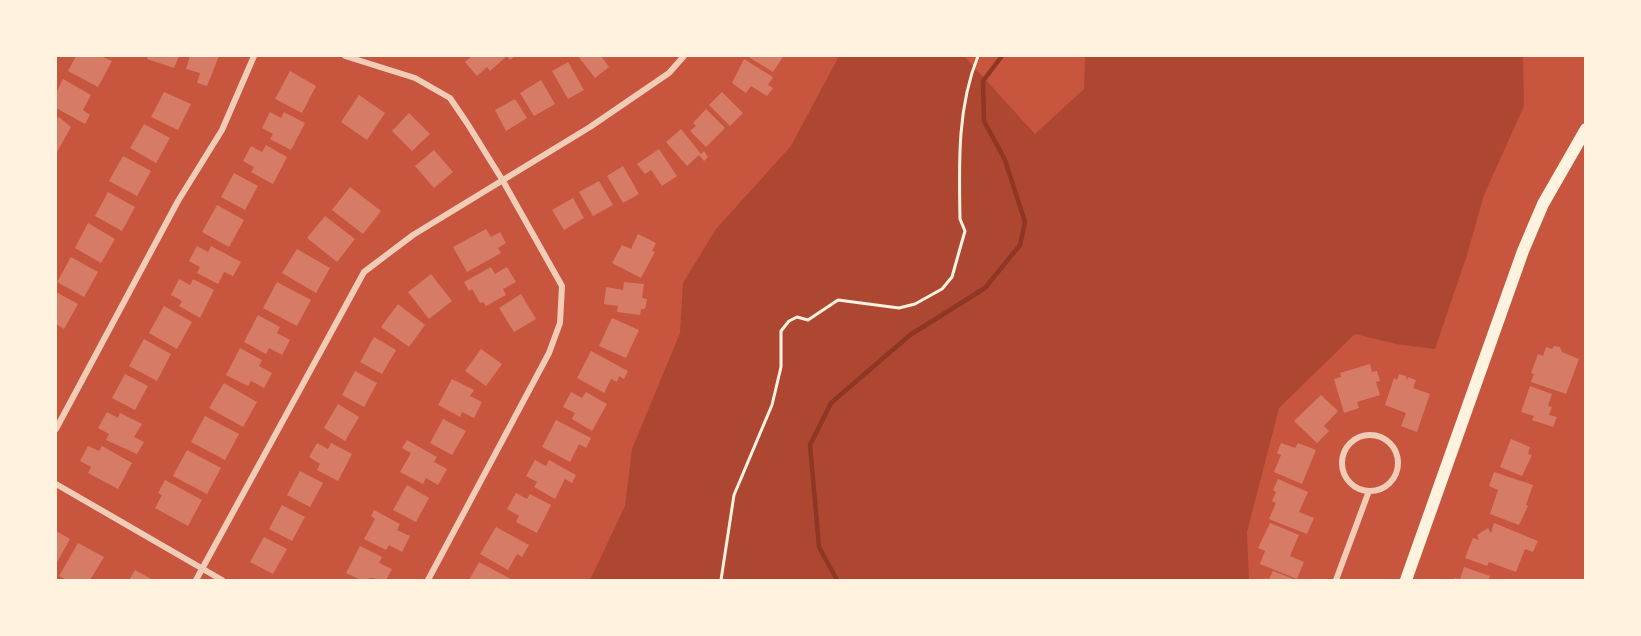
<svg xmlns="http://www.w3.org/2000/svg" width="1641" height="636" font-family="'Source Sans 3',sans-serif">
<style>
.green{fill:#ae4732}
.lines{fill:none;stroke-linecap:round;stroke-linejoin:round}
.stream{stroke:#8f3625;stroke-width:4.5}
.building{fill:#d67c66}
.path{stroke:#fff3e0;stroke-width:3}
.minor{stroke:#f1ccb7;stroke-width:6}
.secondary{stroke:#fff3e0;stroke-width:12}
</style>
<rect width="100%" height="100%" fill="#c8553d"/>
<!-- green -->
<path class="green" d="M839,56H964L1035,134L1084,89L1085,56H1523L1524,106L1484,195L1467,255L1435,349L1396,344L1355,334L1279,408L1247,532L1249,580H590L625,506L632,449L680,333L683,283L716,229L791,146Z"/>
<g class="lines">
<!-- stream -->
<path class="stream" d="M837,580L819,547L810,445L831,403L910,335L985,288L1020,245L1025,222L1005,160L984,121L983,81L1002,56"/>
</g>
<!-- building -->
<g class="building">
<path d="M76,56H101L112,61L98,87L68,71Z"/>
<path d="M148,56H179L174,68L147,59Z"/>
<path d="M190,56H219L207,86L197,83L200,73L186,69Z"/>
<path d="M472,56H515L510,60L507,56L490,71L487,67L477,76L465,62Z"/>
<path d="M578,56H601L609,67L595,78Z"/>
<path d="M747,56H780L783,57L773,72Z"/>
<path d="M744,59L773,77L768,85L773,88L767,96L751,86L746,93L732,83Z"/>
<path d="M568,62L584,90L568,99L552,71Z"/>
<path d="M290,71L316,86L302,113L275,99Z"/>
<path d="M63,79L91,95L83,110L90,115L85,124L56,108V93Z"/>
<path d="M541,80L555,104L534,116L520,93Z"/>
<path d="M164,92L191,104L178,130L151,117Z"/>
<path d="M722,92L743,113L730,126L709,105Z"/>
<path d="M359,95L385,113L367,140L341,122Z"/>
<path d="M515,99L527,118L506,131L495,110Z"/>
<path d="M706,109L725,128L706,147L690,131L696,126L693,123Z"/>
<path d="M270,112L281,118L284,112L305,123L291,150L270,139L273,134L262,128Z"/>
<path d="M409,113L430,134L412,151L392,131Z"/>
<path d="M59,117L71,127L57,152L56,120Z"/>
<path d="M144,124L170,138L156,163L130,148Z"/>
<path d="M681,129L701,154L704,151L708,157L704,161L699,155L687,166L666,142Z"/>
<path d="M266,145L287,157L273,184L251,172L254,167L243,161L251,146L262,152Z"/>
<path d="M659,149L677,176L662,186L651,170L645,174L637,164Z"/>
<path d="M434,150L453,172L434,188L415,166Z"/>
<path d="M123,156L151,171L137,196L109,181Z"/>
<path d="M623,166L639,194L623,203L607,176Z"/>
<path d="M234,173L258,186L245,210L221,197Z"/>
<path d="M599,181L613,205L593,216L579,192Z"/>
<path d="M350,187L381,211L363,234L332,210Z"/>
<path d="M108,192L135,207L122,231L95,216Z"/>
<path d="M573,198L584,218L564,230L552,210Z"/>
<path d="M217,205L244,220L229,247L202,232Z"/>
<path d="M325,216L355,239L337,262L307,238Z"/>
<path d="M88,223L115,239L101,263L75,248Z"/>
<path d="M486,229L491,237L500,232L506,243L498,248L501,253L467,272L453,247Z"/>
<path d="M638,234L656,243L652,251L655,252L641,278L612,263L622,245L631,249Z"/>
<path d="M197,246L208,252L211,246L241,262L233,276L224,272L218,284L197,273L200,267L189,261Z"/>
<path d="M297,249L330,268L316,293L282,273Z"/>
<path d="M71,257L98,272L84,297L57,282Z"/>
<path d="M491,267L495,274L507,267L516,282L503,289L506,295L486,306L483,302L480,303L472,289L469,291L464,282Z"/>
<path d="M431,274L452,301L429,319L408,292Z"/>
<path d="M179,279L190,285L193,279L214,290L200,318L179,306L182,301L171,295Z"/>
<path d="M277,282L311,300L297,326L263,308Z"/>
<path d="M624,282L644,284L642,298L647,299L645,309H641L640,315L617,312L618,306L604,304L606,287L623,290Z"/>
<path d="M56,292L78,304L64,329L56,324Z"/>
<path d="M521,294L536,319L514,332L499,308Z"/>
<path d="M398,304L425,325L409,347L381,327Z"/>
<path d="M164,306L192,322L177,349L149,333Z"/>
<path d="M258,315L280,327L277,333L290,340L282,355L269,348L266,354L244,342Z"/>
<path d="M612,318L639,330L626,358L599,346Z"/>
<path d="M374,337L396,350L382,374L360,362Z"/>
<path d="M144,339L171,354L157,381L129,366Z"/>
<path d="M1554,346L1560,347L1562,352L1579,359L1566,394L1531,382L1534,374L1531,373L1538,354L1543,356L1546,347L1552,349Z"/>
<path d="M240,348L262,360L259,366L272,373L264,388L251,381L248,386L226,375Z"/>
<path d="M481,349L502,364L486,386L465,371Z"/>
<path d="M591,351L628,371L624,379L619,376L617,382L611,379L604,393L577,378Z"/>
<path d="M1370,364L1372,372L1377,371L1380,381L1376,382L1380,395L1357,402L1359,408L1344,413L1334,379L1341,377L1340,373Z"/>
<path d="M355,371L377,383L364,407L342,395Z"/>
<path d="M125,374L148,386L135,410L112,398Z"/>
<path d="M1399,374L1406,376L1407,381L1408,377L1416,380L1413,388L1430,394L1417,432L1401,426L1406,413L1385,405L1394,378L1397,380Z"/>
<path d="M452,379L474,390L470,396L482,402L474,418L462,412L460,417L438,405Z"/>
<path d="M224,383L257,402L243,427L209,408Z"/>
<path d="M1530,386L1552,394L1548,406L1552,407L1549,415L1557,417L1553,427L1532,420L1534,416L1521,412Z"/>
<path d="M571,392L582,398L586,392L607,404L592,431L572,419L575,413L563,407Z"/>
<path d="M1321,395L1338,411L1324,426L1329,431L1317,443L1294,421Z"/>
<path d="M338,404L359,417L345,441L324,428Z"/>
<path d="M107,412L118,418L120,413L142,424L134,437L144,442L137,454L106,440L109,434L98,428Z"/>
<path d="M205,416L239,434L225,460L191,442Z"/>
<path d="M443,419L466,431L452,455L430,443Z"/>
<path d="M556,420L591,438L586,448L579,444L570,462L542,447Z"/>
<path d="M1511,439L1530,447L1528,454L1532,455L1522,476L1500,467Z"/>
<path d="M407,440L437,457L434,462L447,469L438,485L426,478L423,484L400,472L411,453L402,448Z"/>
<path d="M317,443L328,449L331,443L352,454L338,481L317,470L320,464L309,457Z"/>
<path d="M1281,443L1295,448L1298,443L1316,450L1302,484L1274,472L1281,455L1277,453Z"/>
<path d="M88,446L99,451L102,446L132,463L118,489L88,473L91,467L80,461Z"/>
<path d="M187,450L221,468L207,494L173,476Z"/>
<path d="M535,460L546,466L549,460L576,475L572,483L565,479L555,499L534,487L537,482L526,476Z"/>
<path d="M300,471L323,483L310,507L287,495Z"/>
<path d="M1494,472L1533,485L1526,505L1528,506L1519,525L1490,514L1498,490L1489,486Z"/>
<path d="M1278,479L1308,492L1299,512L1314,518L1307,534L1269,519L1276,503L1272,501L1276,492L1273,490Z"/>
<path d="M165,480L202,500L188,526L155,508L162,495L158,493Z"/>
<path d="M407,485L429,498L416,522L393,510Z"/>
<path d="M516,493L527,499L530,494L551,505L537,533L516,522L519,516L507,509Z"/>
<path d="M282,505L305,517L292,541L269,529Z"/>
<path d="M374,510L400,524L397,530L410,536L402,552L389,545L386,550L364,539L375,519L371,516Z"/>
<path d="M1270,523L1299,535L1290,556L1304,562L1297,579L1260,564L1265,551L1258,548Z"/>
<path d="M1494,523L1538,541L1533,552L1525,549L1516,572L1489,562L1487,566L1465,558L1473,538L1479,540L1477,535L1488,528L1491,533Z"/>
<path d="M496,527L529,545L522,557L517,554L508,570L480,554Z"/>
<path d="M56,531L70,539L56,564Z"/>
<path d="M264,537L287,549L273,574L250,562Z"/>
<path d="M78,543L104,557L90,580H67L59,576Z"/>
<path d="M360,546L382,557L379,563L392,569L386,580L371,578L361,580L346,573Z"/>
<path d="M479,562L513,580H469Z"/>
<path d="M1464,567L1490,576L1489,579L1494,580H1454L1455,578L1460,579Z"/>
<path d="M135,570L153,580H129Z"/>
<path d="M1273,571L1296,580H1264L1265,578L1269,579Z"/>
</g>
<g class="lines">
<!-- path -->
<path class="path" d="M721,580L734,495L772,405L781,367V331L789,321L797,317L808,320L838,300L899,308L915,304L942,289L952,277L961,245L965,231L960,219C959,164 957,108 978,56"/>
<!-- minor -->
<g class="minor">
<path d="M345,56L415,78L450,98L467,123L503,181L562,286L560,323L549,353L428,580"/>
<path d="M56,429L178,201L222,130L254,56"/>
<circle cx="1370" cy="463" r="28"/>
<path d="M56,484L222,580"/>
<path d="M196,580L364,272L413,235L590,127L669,73L684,56"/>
<path d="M1336,580L1369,491"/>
</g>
<!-- secondary -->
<path class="secondary" d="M1406,580L1523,251L1543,204L1586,129"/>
</g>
<!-- border -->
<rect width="1641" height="636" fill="none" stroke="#fff3e0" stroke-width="114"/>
</svg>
